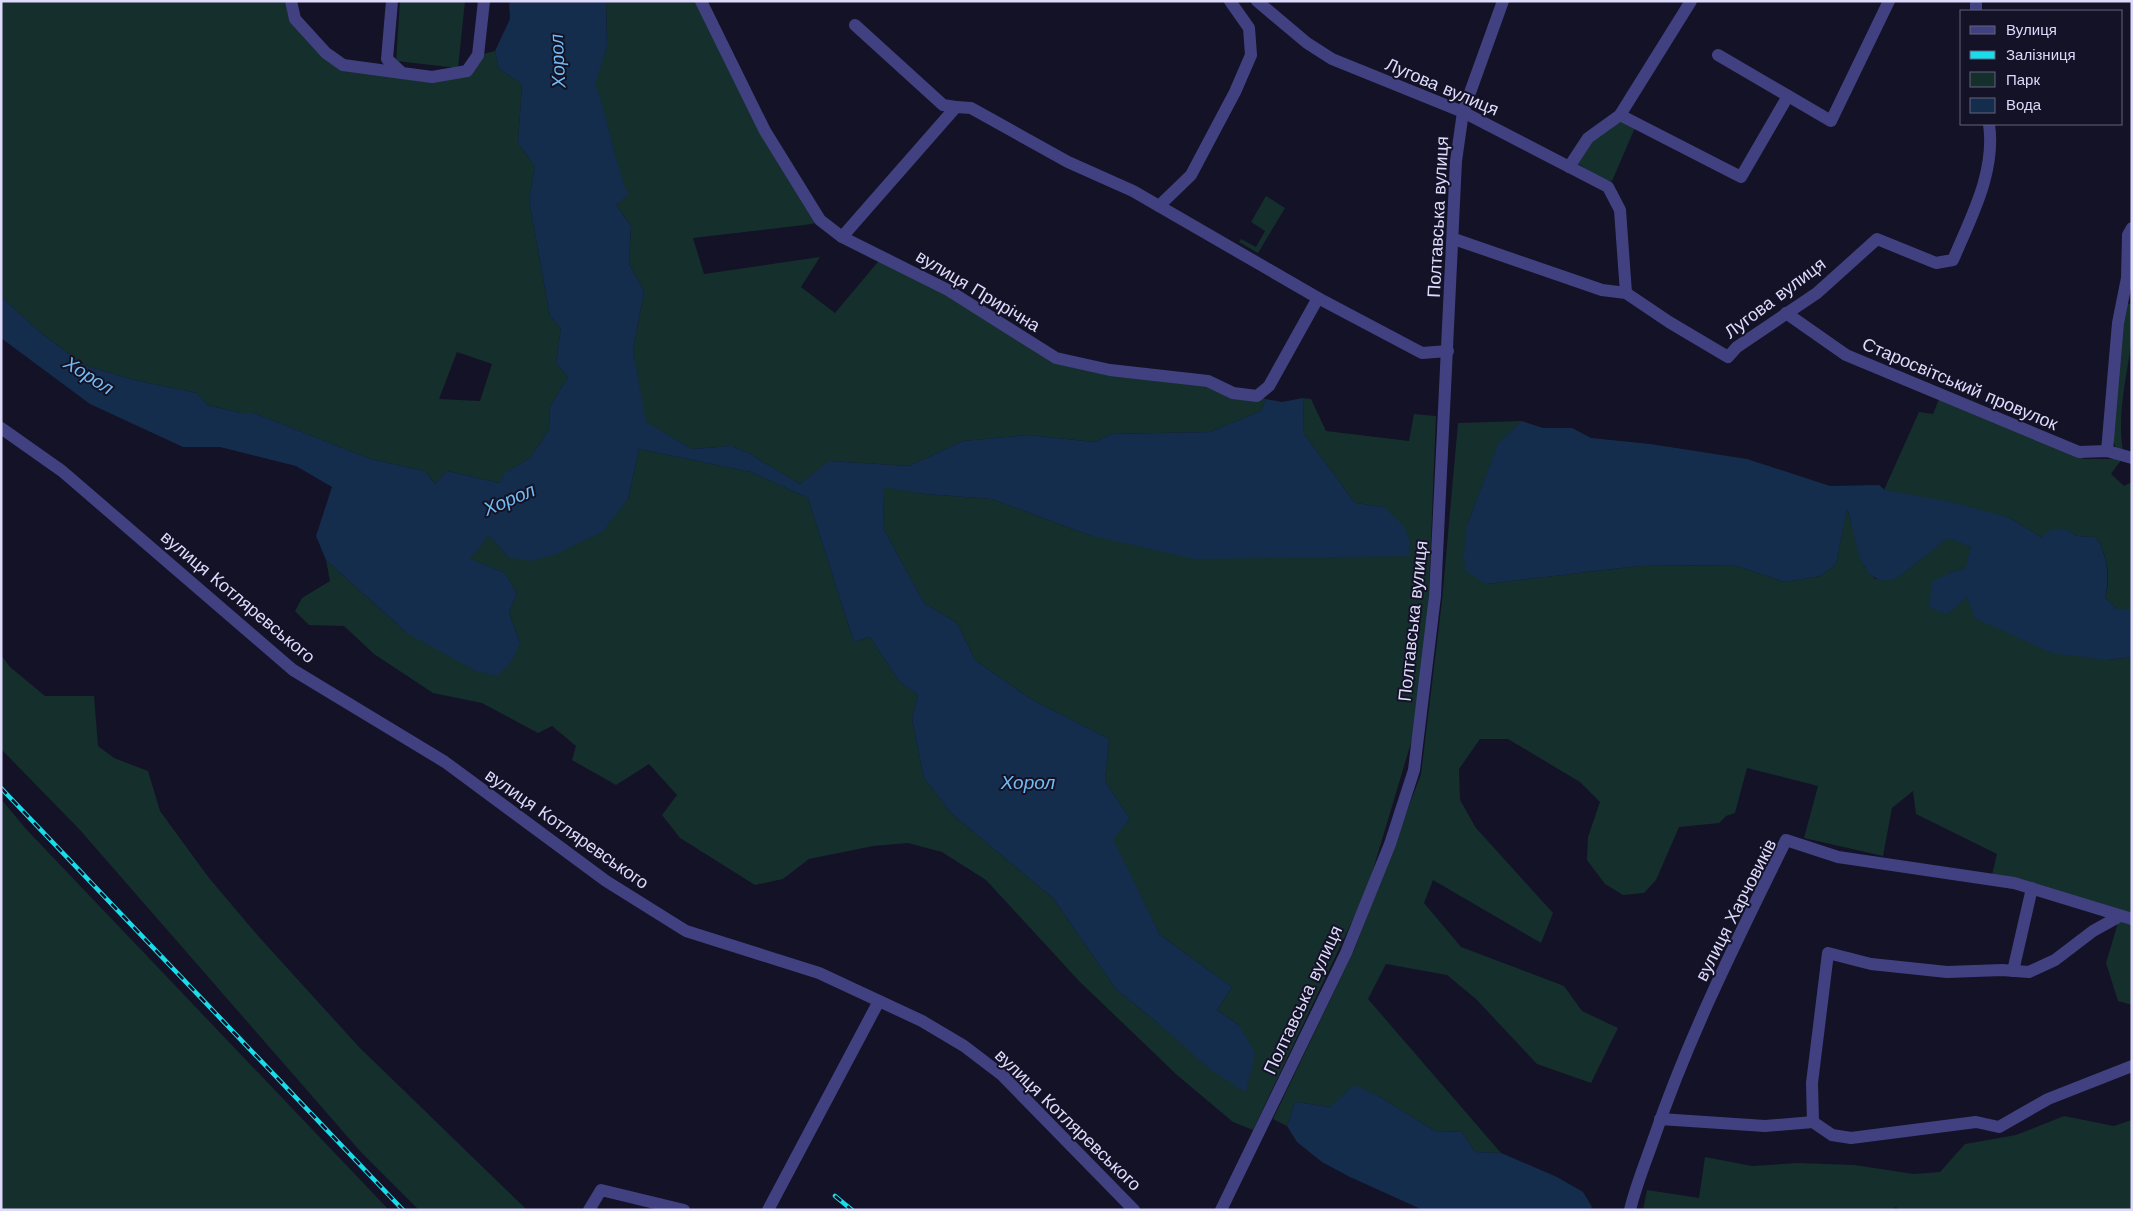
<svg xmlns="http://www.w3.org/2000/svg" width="2133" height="1211" font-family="'Work Sans',sans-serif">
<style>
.green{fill:#152f2d;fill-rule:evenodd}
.water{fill:#152d4c}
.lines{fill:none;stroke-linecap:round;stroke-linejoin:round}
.minor{stroke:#414181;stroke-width:12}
.rail-casing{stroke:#18ddea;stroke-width:4.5}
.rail{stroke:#141226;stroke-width:2.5;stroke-dasharray:8;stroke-linecap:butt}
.labels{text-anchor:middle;stroke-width:4;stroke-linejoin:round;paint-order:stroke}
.street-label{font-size:18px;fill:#dddafc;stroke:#141226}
.water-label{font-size:19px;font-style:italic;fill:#72bcf2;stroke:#141226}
</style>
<rect width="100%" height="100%" fill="#141226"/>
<!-- green -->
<g class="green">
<path d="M1,1H291L295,19L343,65L402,73L467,71L483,54L495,51L499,69L522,84L518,143L535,166L529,200L550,316L561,328L556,363L568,377L550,407L549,430L530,458L506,473L499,483L447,471L435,484L425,471L370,459L254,413H241L207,405L197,393L134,380L84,365L41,333L1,297ZM457,352L492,364L480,401L439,399Z"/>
<path d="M400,1H465L458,68L396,61Z"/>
<path d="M606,1H701L820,220L812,224L693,238L704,274L820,257L801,287L835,313L882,257L1056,358L1208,381L1266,399L1261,411L1210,432L1112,434L1094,442L1029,435L963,441L909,466L830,461L800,484L750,454L732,446L692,449L645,422L633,350L644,291L629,264L631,226L616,205L627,194C613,158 609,120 594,84L607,47Z"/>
<path d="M1620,115L1637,123L1612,181L1604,180L1573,161Z"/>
<path d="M1266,196L1285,208L1258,253L1239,242L1241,239L1256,247L1265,231L1251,222Z"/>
<path d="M2127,303L2132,305C2132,317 2133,331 2131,344C2126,382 2116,418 2124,456L2111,474L2124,486L2132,482V609H2117L2105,598C2111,579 2108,553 2095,537L2077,536L2067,530L2041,537L2010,518L1884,490L1919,412L1933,414L1939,399L2084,459H2118L2119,455L2113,441L2123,323Z"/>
<path d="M1303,398L1311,399L1326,431L1409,441L1414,414L1436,416L1428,616L1413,736L1367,890L1253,1130L1233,1122L1177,1075L1079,981L986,880L942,852L908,843L873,846L809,859L783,879L755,885L680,838L662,815L677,795L649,764L616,785L572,760L576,746L552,726L538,733L482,703L433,693L374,654L344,626L309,625L295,611L302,598L330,581L326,560L407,633L520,643L509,613L517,594L505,573L469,559L489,534L508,557L628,499L639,449L751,472L808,498L854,642L870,637L899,681L918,695L912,719L924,778L952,814L1053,898L1116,989L1159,1024L1239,1025L1217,1010L1232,987L1160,935L1112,839L1130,819L1105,781L1109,739L1029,698L975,660L957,623L924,603L883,528L884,486L925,494L992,499L1089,535L1340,556H1409L1384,507L1355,503L1304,434Z"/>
<path d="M1522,421L1498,445L1467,525L1486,584L1638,566L1734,565L1785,582L1820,576L1836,564L1847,508L1864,566L1875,579L1897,578L1948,537L1971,547L1966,569L1949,573L1967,597L2107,660L2132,657V1005L2118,1001L2106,963L2120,916L1992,875L1997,854L1916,814L1913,791L1892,808L1883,856L1804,838L1818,786L1747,768L1735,813L1726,816L1719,823L1679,827L1656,880L1644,893L1623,895L1605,884L1587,860L1588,837L1600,802L1580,782L1508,739H1480L1459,769L1460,800L1476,828L1553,913L1541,943L1433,880L1424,903L1461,947L1564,986L1582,1011L1618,1028L1591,1083L1537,1064L1476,999L1447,975L1386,964L1368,999L1501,1153L1475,1152L1462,1132L1435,1131L1378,1096L1331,1107L1295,1102L1287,1126L1273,1119L1355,948L1421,774L1442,601L1458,423Z"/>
<path d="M1,655L10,667L45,696H94L98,746L114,758L148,771L160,811L209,878L259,937L359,1047L527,1210H419L360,1151L80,830L1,749Z"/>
<path d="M1,799L26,829L389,1210H1Z"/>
<path d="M2064,1116L2114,1126L2132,1120V1210H1899L1896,1207L1892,1210H1643L1647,1190L1699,1198L1705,1157L1752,1166L1797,1163L1854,1165L1914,1174L1940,1172L1965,1144L2016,1135Z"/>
</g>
<!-- water -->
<g class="water">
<path d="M509,1H606L607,47L595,84C609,120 613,158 628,194L616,205L631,226L629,264L644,291L633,350L646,422L692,449L732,446L750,454L800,484L829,461L909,466L963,441L1029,435L1094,442L1112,434L1210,432L1261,411L1266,399L1282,402L1303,398L1304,434L1355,503L1384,507L1404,526L1409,540V556L1194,559L1089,535L992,499L925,494L884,487L883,528L924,603L957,623L975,660L1029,698L1109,739L1105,781L1130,819L1113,839L1160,935L1232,987L1217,1010L1239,1025L1255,1053L1246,1092L1211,1070L1159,1024L1116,989L1053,898L952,814L924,778L912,719L918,695L899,681L870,637L854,642L808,498L751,472L639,449L628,499L602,532L556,554L532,561L508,557L489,535L470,559L505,573L517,594L509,613L520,643L511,662L497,676L476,671L407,633L326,560L316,536L332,487L296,466L220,447H183L90,404L1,338V297L41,333L84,365L134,380L197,393L207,405L241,413H254L370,459L425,471L435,484L447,471L499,483L505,473L530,458L549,430L550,407L568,377L556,363L561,328L550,316L529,200L535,166L518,143L522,84L499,69L495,51L510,19Z"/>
<path d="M1522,421L1543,428H1572L1591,438L1650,444L1747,459L1830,486L1879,485L1885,490L1955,503L2010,518L2041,537L2051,530H2067L2077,536L2095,537C2108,553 2110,579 2105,598L2117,609H2132V657L2107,660L2052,653L1975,618L1967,597L1948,614L1929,608L1932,582L1949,573L1965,569L1971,547L1948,538L1897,578C1857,593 1857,533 1847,509L1836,564L1820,576L1785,582L1734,565L1638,566L1486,584L1465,570L1464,553L1467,525L1498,444Z"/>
<path d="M1354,1085L1378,1096L1435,1131L1462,1132L1475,1152L1501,1153L1557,1177L1583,1192L1592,1207L1590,1210H1423L1350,1177L1322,1162L1297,1142L1287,1126L1295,1102L1331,1107Z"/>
</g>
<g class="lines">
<!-- minor -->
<g class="minor">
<path d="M291,1L295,19L326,53L343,65L402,73"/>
<path d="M392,1L387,59L402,73L432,77L467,71L478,55L484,1"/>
<path d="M701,1L765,131L820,220L842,237L948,290L1056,358L1110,370L1208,381L1233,393L1257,396L1269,386L1318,298"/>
<path d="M1257,1L1307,43L1332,59L1463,112L1608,187L1620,210L1626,293"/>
<path d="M1976,11V1"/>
<path d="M855,25L943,105L956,107"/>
<path d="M1718,55L1831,121L1889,1"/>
<path d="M1620,115L1741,177L1788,96"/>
<path d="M1569,167L1588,138L1620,115L1691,1"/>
<path d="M1159,206L1191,175L1235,92L1251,55L1249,28L1230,1"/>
<path d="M842,237L956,107L971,108L1068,162L1133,191L1318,298L1422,353L1448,351"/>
<path d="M1454,239L1602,290L1626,293L1669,322L1728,357L1737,347L1817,293L1877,239L1936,263L1953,260C1971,217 1996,172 1989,124"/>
<path d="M1786,313L1846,355L2079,452L2107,451L2132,458"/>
<path d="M1,428L62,471L293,670L445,762L606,881L686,931L819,973L922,1021L964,1046L1002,1075L1134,1210"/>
<path d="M2107,451L2118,323L2127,278L2128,235L2132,228"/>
<path d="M2013,971L2032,888"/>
<path d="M1660,1119L1765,1126L1813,1122L1832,1135L1851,1138L1976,1122L1999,1127L2048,1099L2132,1066"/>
<path d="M1813,1122L1812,1083L1828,953L1871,964L1947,972L2002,970L2029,972L2055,960L2093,931L2120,916"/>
<path d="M589,1210L601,1190L684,1210"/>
<path d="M768,1210L879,1001"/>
<path d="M1221,1210L1346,953L1390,844L1414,770L1435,596L1456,161L1463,112L1503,1"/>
<path d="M1630,1210C1636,1185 1646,1161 1654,1138C1689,1035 1738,938 1786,840L1838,857L2014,883L2132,919"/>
</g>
<defs>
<g id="rail">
<path d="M1,788L403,1210"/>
<path d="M835,1196L852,1210"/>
</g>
</defs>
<!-- rail casing -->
<use href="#rail" class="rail-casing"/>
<!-- rail -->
<use href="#rail" class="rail"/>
</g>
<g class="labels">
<!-- street labels -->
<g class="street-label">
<text transform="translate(1442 87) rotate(23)" y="6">Лугова вулиця</text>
<text transform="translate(1438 217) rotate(-87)" y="6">Полтавська вулиця</text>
<text transform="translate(978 291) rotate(31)" y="6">вулиця Прирічна</text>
<text transform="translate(1775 298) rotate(-37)" y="6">Лугова вулиця</text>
<text transform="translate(1960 384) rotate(23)" y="6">Старосвітський провулок</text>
<text transform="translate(238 597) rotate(40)" y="6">вулиця Котляревського</text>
<text transform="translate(1413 621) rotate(-84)" y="6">Полтавська вулиця</text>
<text transform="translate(567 829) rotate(35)" y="6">вулиця Котляревського</text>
<text transform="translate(1736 910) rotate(-63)" y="6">вулиця Харчовиків</text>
<text transform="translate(1303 1000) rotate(-65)" y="6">Полтавська вулиця</text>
<text transform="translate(1068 1120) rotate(44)" y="6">вулиця Котляревського</text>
</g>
<!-- water labels -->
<g class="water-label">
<text transform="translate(557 61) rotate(-93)" y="7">Хорол</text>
<text transform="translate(89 375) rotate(32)" y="7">Хорол</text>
<text transform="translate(509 499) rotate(-23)" y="7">Хорол</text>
<text x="1028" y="789">Хорол</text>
</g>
</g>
<!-- border -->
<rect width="2133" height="1211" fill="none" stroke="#dddafc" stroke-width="5"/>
<!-- legend -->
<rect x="1960" y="10" width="162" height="115" fill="#141226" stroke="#64627c"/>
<rect x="1970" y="26" width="25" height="8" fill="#414181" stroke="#64627c"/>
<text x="2006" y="35" font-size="15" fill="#dddafc">Вулиця</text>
<rect x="1970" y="51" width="25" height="8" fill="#18ddea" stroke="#64627c"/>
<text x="2006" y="60" font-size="15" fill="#dddafc">Залізниця</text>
<rect x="1970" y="72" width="25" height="15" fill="#152f2d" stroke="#64627c"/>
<text x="2006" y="85" font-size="15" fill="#dddafc">Парк</text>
<rect x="1970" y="98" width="25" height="15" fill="#152d4c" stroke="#64627c"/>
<text x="2006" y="110" font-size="15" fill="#dddafc">Вода</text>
</svg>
